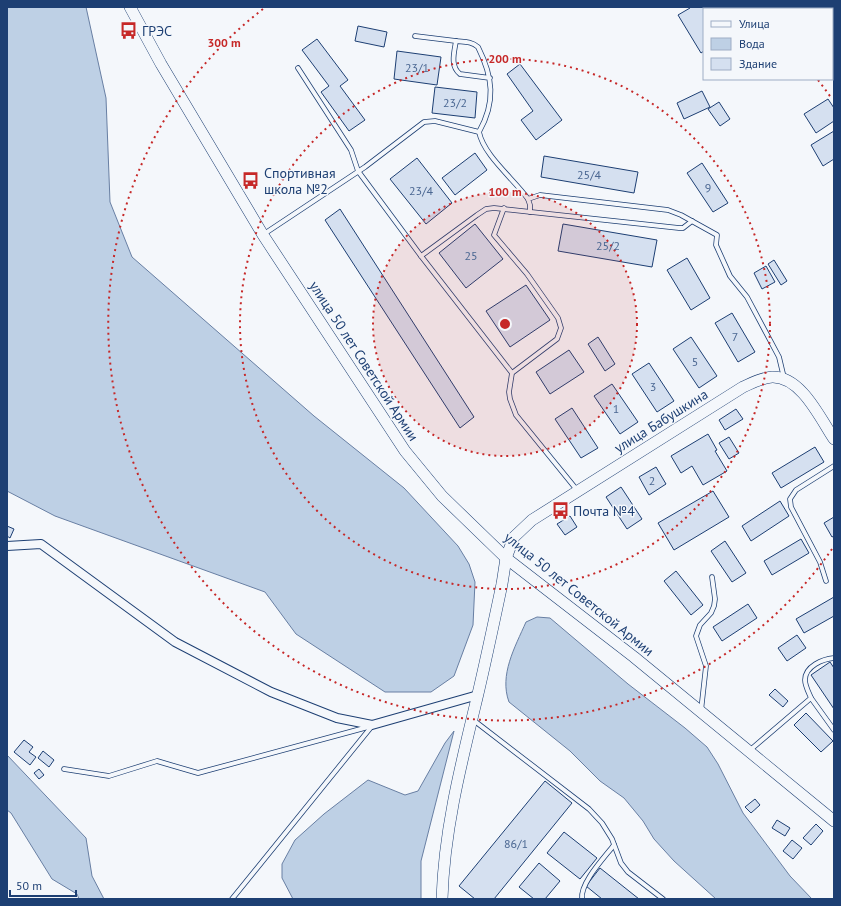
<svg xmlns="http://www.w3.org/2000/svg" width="841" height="906" font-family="'PT Sans',sans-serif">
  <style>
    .water { fill: #bed0e5; stroke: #687fa3 }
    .building { fill: #d5e0f0; stroke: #1d3f73 }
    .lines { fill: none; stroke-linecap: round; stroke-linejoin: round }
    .lane-casing { stroke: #1d3f73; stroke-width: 5.5 }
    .street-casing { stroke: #1d3f73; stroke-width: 10 }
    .secondary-casing { stroke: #1d3f73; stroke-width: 12 }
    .lane { stroke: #f4f7fb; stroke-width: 4 }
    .street { stroke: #f4f7fb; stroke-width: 8 }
    .secondary { stroke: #f4f7fb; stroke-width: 11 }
    .ring { fill: none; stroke: #c62828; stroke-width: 2; stroke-dasharray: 2 4 }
    .labels { text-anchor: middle; stroke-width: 3; stroke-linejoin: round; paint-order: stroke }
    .number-label { font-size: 12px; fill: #4b6792 }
    .poi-label { font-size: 14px; fill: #1d3f73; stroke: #f4f7fb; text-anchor: start }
    .street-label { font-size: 14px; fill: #1d3f73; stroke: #f4f7fb }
    .centre { fill: #c62828; stroke: #f4f7fb; stroke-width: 2 }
    .ring-label { font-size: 12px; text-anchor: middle; font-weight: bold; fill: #c62828; stroke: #f4f7fb; stroke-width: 3; stroke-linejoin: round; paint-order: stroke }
  </style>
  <rect width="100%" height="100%" fill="#f4f7fb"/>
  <g class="water">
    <path d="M7,7H86L106,98L110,202L132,257L314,416L404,488L458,546L469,564L475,582L473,625L454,676L431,692H385L296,634L265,592L55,516L7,491Z"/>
    <path d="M537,617L550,618L628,684L685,728L707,747L718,764L743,813L790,876L812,899H716L674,861L654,839L643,821L624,798L600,781L570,751L509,702C499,675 515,647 526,622Z"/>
    <path d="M454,731L421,861V899H293L282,878V864L295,840L324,814L368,780L405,795L418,791L445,743Z"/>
    <path d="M7,755L86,838L92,876L104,899H79L77,894L52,879L11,813L7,810Z"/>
  </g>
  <g class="building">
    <path d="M689,7H734L735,9H704V51L701,53L678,15L690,8Z"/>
    <path d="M358,26L387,32L384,47L355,41Z"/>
    <path d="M317,39L348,80L340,86L365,120L349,131L321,92L329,86L302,50Z"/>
    <path d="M397,51L441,57L437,85L394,79Z"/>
    <path d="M520,64L562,120L536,140L521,120L533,111L507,74Z"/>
    <path d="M435,87L477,92L475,118L432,113Z"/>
    <path d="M702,91L710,107L684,119L677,103Z"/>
    <path d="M828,99L834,108V121L816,133L804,114Z"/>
    <path d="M719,102L730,119L720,126L708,109Z"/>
    <path d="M834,131V159L823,166L811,145Z"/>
    <path d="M475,153L487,170L455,195L442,178Z"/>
    <path d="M544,156L638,172L634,193L541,177Z"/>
    <path d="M417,158L452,203L426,224L390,179Z"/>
    <path d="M702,163L728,203L713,212L687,173Z"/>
    <path d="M340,209L474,417L460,428L325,220Z"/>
    <path d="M475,224L503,259L466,288L439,253Z"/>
    <path d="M563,224L657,240L652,267L558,251Z"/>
    <path d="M687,258L710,298L691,310L667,270Z"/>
    <path d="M774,260L787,281L781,285L768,264Z"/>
    <path d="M766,266L775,282L762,289L754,273Z"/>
    <path d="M526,285L550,320L510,347L486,311Z"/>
    <path d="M732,313L755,352L738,362L715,323Z"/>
    <path d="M598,337L615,364L605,371L588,344Z"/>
    <path d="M691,337L717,376L699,388L673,349Z"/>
    <path d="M569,350L584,372L550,394L536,372Z"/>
    <path d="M649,363L674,401L657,412L632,374Z"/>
    <path d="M612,384L638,422L620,434L594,396Z"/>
    <path d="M572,408L598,448L581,458L555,419Z"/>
    <path d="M736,409L743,419L725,430L719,420Z"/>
    <path d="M708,434L717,450L715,451L727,471L703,485L692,466L681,473L671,456Z"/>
    <path d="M729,437L739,453L729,459L719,443Z"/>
    <path d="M815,447L824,462L781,488L772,473Z"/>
    <path d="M656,467L666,484L649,495L639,477Z"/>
    <path d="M621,487L642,519L627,529L606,497Z"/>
    <path d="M713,491L729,517L674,550L658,523Z"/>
    <path d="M780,501L789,516L751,541L742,526Z"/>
    <path d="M570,516L577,527L565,535L557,524Z"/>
    <path d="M834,517V536L832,537L824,523Z"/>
    <path d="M7,526L14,529L10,538L7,536Z"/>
    <path d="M801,539L809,553L772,575L764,561Z"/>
    <path d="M725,541L746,573L732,582L711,551Z"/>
    <path d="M676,571L703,605L691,615L664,581Z"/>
    <path d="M834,597V616L804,633L796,619Z"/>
    <path d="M748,604L757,618L722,641L713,627Z"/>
    <path d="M797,635L806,648L787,661L778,648Z"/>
    <path d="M830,662L834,668V709L811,675Z"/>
    <path d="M775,689L788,701L783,707L769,695Z"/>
    <path d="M806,713L833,741L821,752L794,725Z"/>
    <path d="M24,740L33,747L29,752L36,757L30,765L14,752Z"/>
    <path d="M43,751L54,760L49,767L38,758Z"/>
    <path d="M39,769L44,775L39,779L34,773Z"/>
    <path d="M545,781L572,803L494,899H475L459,886Z"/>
    <path d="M755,799L760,805L751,813L745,807Z"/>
    <path d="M777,820L790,828L785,836L772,828Z"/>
    <path d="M816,824L823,831L811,845L803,838Z"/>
    <path d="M564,832L597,858L580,879L547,853Z"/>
    <path d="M792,840L802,848L793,859L783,851Z"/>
    <path d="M539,863L560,881L545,899H534L519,887Z"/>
    <path d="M600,868L639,899H602L586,886Z"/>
  </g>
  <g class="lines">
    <defs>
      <g id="lane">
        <path d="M415,36L456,41"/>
        <path d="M298,68L351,150L358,171L421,256L512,373"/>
        <path d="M479,132C484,156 514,179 528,199"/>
        <path d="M504,208L494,235L527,274L558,318L561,328L557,339L512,373L509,392L510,399L516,415L577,490"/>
        <path d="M530,212V205L528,199L540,195L668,210L681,215L717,235L716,245L730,276L747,297L779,357L784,378"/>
        <path d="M264,234L365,167L424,122L435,121L479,132C496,102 493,77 478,47C471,41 464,42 456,41C454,53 450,66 460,74L490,78"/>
        <path d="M421,256L477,215L486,209L494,208L679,228H683L692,221"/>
        <path d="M826,581L820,562L791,507L790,499L796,490L834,466"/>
        <path d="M811,698L834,730"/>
        <path d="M701,711L706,666L696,636L700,625L711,613L714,606L715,599L712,577"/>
        <path d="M472,719L589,809L602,823L612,839L621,863L628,872L663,899"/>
        <path d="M749,751L811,698C809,693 805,686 805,680C805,666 823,659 834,658"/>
        <path d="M64,769L109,776L157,761L198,773L368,727"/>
        <path d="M232,899L372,726"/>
        <path d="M582,899C580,883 604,858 614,845"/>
      </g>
      <path id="street" d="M7,546L41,544L175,642L271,692L337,718L372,725L478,695"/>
      <g id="secondary">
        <path d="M130,7L161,64L263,235L405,451L442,496L506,558L634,657L834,821"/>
        <path d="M442,899C444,831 461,764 477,698C486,660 494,622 502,584L506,558L514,537L532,520L743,387C752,383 761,378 772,377C801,376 820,418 834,439"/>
      </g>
    </defs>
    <use href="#lane" class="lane-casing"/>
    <use href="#street" class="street-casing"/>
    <use href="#secondary" class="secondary-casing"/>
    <use href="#lane" class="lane"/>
    <use href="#street" class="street"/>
    <use href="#secondary" class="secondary"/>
  </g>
  <circle cx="505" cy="324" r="132" fill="#c62828" fill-opacity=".12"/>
  <g class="ring">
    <circle cx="505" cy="324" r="132"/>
    <circle cx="505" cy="324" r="265"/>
    <path d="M832 549A397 397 0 1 1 263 9M818 80A397 397 0 0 1 832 99"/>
  </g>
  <defs>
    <symbol id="bus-bare" viewBox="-9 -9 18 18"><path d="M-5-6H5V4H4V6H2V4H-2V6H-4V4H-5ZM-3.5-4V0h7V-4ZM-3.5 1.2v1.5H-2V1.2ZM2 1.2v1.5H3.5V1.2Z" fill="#c62828" stroke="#f4f7fb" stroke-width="2.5" paint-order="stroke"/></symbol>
  </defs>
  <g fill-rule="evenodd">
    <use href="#bus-bare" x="116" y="18" width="25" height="25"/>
    <use href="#bus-bare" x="238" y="168" width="25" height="25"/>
    <use href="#bus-bare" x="548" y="498" width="25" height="25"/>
  </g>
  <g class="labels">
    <g class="number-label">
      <text x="417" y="72">23/1</text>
      <text x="455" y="107">23/2</text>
      <text x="589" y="179">25/4</text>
      <text x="708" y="192">9</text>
      <text x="421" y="195">23/4</text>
      <text x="608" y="250">25/2</text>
      <text x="471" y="260">25</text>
      <text x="735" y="341">7</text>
      <text x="695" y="366">5</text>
      <text x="653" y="391">3</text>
      <text x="616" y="413">1</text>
      <text x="652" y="485">2</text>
      <text x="516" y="848">86/1</text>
    </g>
    <g class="poi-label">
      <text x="142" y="36">ГРЭС</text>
      <text x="264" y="178">Спортивная<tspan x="264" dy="16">школа №2</tspan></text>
      <text x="573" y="516">Почта №4</text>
    </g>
    <g class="street-label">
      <text transform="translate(364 361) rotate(57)" y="5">улица 50 лет Советской Армии</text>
      <text transform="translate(661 421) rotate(-32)" y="5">улица Бабушкина</text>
      <text transform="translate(579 594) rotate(39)" y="5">улица 50 лет Советской Армии</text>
    </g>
  </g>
  <circle cx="505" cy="324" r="6" class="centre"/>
  <g class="ring-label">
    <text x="224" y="47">300 m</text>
    <text x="505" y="63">200 m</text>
    <text x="505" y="196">100 m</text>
  </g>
  <rect width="841" height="906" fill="none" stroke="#1d3f73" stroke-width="16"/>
  <rect x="703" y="8" width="130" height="72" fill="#f4f7fb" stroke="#9eadc5"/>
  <rect x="711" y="21" width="20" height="6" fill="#f4f7fb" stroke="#9eadc5"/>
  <text x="739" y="28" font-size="12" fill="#1d3f73">Улица</text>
  <rect x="711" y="38" width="20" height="12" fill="#bed0e5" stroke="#9eadc5"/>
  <text x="739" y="48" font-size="12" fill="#1d3f73">Вода</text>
  <rect x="711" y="58" width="20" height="12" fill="#d5e0f0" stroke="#9eadc5"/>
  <text x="739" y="68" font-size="12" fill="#1d3f73">Здание</text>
  <path d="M10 890v6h66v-6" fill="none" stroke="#1d3f73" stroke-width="2"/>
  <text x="16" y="890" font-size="12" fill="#1d3f73" stroke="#f4f7fb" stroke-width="3" paint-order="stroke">50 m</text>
</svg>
